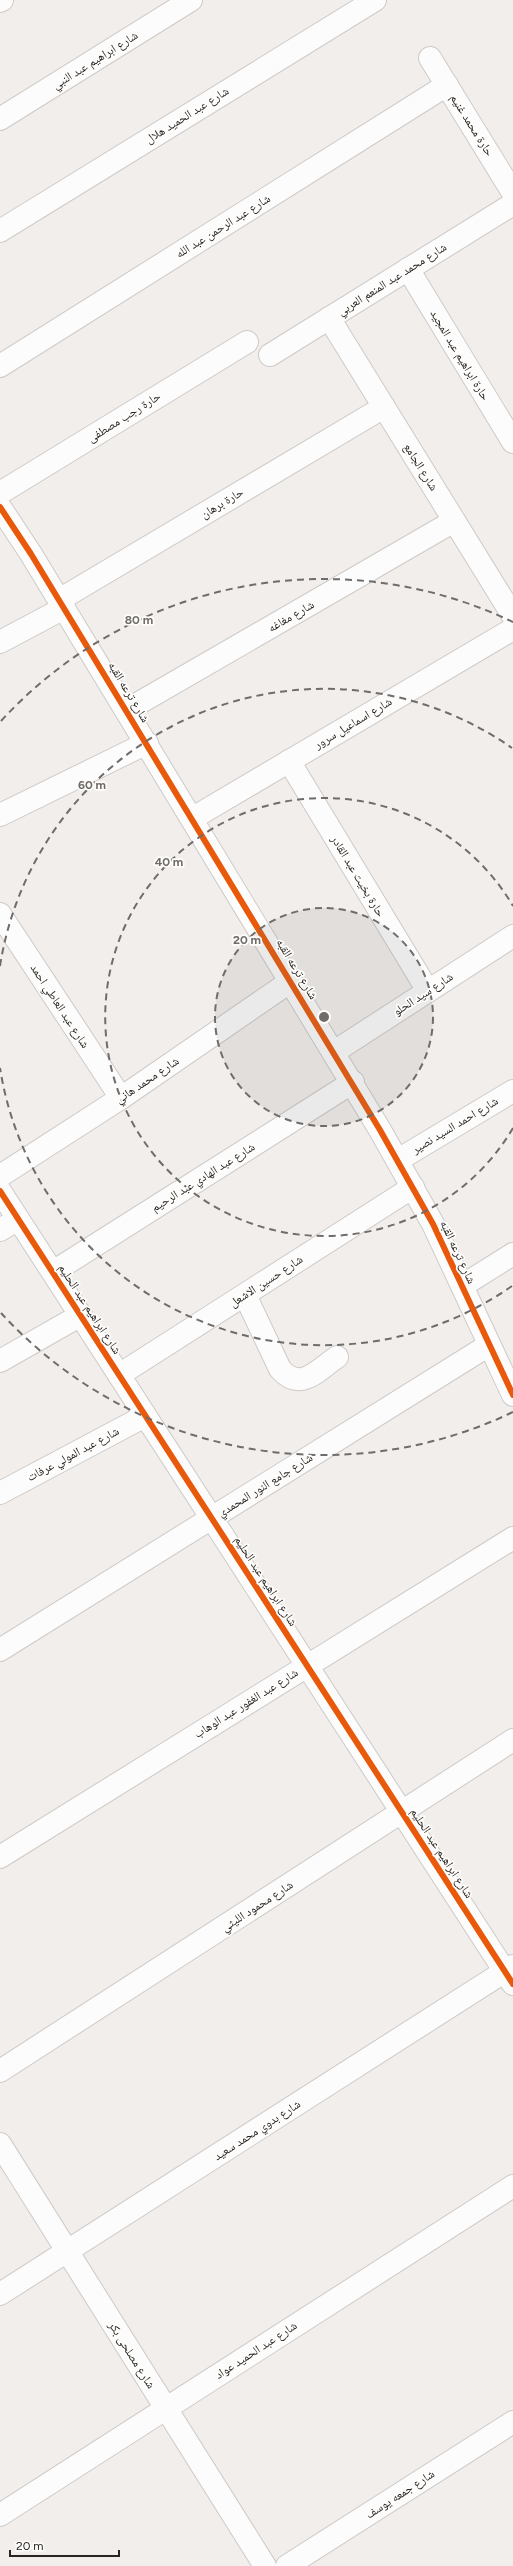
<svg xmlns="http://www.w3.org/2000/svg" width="513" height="2566" font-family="Figtree,'Noto Naskh Arabic',sans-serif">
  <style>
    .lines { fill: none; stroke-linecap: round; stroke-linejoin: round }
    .minor-casing { stroke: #cdcac7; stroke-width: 24 }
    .minor { stroke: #fdfcfc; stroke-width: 22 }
    .cycleway-casing { stroke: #fefdfb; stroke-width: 8 }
    .cycleway { stroke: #e8590c; stroke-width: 6 }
    .ring { fill: none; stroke: #6f6c69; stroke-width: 2; stroke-dasharray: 7 5 }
    .labels { text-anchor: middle; stroke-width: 3.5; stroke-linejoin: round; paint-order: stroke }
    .street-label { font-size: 12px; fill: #282623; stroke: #fefdfb }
    .centre { fill: #6f6c69; stroke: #fefdfb; stroke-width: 2 }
    .ring-label { font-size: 12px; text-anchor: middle; font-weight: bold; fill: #6f6c69; stroke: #fefdfb; stroke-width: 3.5; stroke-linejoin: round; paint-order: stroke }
  </style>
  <rect width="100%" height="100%" fill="#f2eeeb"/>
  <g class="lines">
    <defs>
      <g id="minor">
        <path d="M0,1L2,0"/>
        <path d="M430,58L513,193"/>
        <path d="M0,119L191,0"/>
        <path d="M0,231L375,0"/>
        <path d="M408,269L513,442"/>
        <path d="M329,318L513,616"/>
        <path d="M270,355L513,204"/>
        <path d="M0,366L447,85"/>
        <path d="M0,493L247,342"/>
        <path d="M0,507L31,554L380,1130L433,1224L513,1395"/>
        <path d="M59,600L384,407"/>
        <path d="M0,642L64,608"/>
        <path d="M127,710L454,521"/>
        <path d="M289,761L428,991"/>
        <path d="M0,815L147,743"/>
        <path d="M193,818L513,629"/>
        <path d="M0,914L121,1098"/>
        <path d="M334,1052L513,936"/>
        <path d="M398,1160L513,1091"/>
        <path d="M0,1176L121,1098L291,981"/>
        <path d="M0,1191L513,1984"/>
        <path d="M0,1230L18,1219"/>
        <path d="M53,1272L353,1082"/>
        <path d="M462,1286L513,1254"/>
        <path d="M245,1295L280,1369C300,1392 317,1371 337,1357"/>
        <path d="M0,1361L81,1315"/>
        <path d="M119,1375L413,1187"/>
        <path d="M0,1493L145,1416"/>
        <path d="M0,1650L489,1345"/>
        <path d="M0,1857L513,1538"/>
        <path d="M0,2071L513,1740"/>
        <path d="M0,2144L265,2566"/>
        <path d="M0,2294L513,1966"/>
        <path d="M0,2515L513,2186"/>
        <path d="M287,2566L513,2422"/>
      </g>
    </defs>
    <use href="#minor" class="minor-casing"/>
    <use href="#minor" class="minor"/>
    <defs>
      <g id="cycleway">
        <path d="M0,507L31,554L380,1130L433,1224L513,1395"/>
        <path d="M0,1191L513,1984"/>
      </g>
    </defs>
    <use href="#cycleway" class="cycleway-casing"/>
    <use href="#cycleway" class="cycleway"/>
  </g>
  <circle cx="324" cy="1017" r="109" fill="#6f6c69" fill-opacity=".12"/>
  <g class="ring">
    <circle cx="324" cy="1017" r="109"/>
    <path d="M513 1128A219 219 0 1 1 513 906"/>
    <path d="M512 1286A328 328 0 0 1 0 1068M0 966A328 328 0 0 1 512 748"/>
    <path d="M513 1412A438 438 0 0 1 1 1313M1 721A438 438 0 0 1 513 622"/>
  </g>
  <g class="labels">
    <g class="street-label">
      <text transform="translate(95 60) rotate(-32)" y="4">شارع ابراهيم عبد النبي</text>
      <text transform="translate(187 115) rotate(-32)" y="4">شارع عبد الحميد هلال</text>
      <text transform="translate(472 125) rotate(58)" y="4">حارة محمد غنيم</text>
      <text transform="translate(223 226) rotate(-32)" y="4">شارع عبد الرحمن عبد الله</text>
      <text transform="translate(392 279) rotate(-32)" y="4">شارع محمد عبد المنعم العربي</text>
      <text transform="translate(460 355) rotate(59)" y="4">حارة ابراهيم عبد المجيد</text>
      <text transform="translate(124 417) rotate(-32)" y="4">حارة رجب مصطفى</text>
      <text transform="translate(421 467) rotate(58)" y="4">شارع الجامع</text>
      <text transform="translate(222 503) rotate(-31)" y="4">حارة برهان</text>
      <text transform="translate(291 616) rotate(-30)" y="4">شارع مغاغه</text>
      <text transform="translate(129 692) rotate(59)" y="4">شارع ترعه القبه</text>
      <text transform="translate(353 723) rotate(-31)" y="4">شارع اسماعيل سرور</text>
      <text transform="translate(358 876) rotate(59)" y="4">حارة بخيت عبد القادر</text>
      <text transform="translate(297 969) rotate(59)" y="4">شارع ترعه القبه</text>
      <text transform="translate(423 994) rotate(-33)" y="4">شارع سيد الحلو</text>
      <text transform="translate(60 1006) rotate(57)" y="4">شارع عبد العاطي احمد</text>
      <text transform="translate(147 1080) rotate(-34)" y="4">شارع محمد هاني</text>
      <text transform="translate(455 1125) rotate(-31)" y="4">شارع احمد السيد نصير</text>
      <text transform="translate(203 1177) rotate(-32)" y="4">شارع عبد الهادي عبد الرحيم</text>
      <text transform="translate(458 1252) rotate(65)" y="4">شارع ترعه القبه</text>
      <text transform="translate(266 1281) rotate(-33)" y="4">شارع حسين الاشعل</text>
      <text transform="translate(90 1309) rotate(57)" y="4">شارع ابراهيم عبد الحليم</text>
      <text transform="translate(73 1454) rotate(-28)" y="4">شارع عبد المولي عرفات</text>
      <text transform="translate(265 1485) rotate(-32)" y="4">شارع جامع النور المحمدي</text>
      <text transform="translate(266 1581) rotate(57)" y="4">شارع ابراهيم عبد الحليم</text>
      <text transform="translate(246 1703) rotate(-32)" y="4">شارع عبد الغفور عبد الوهاب</text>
      <text transform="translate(442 1853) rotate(57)" y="4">شارع ابراهيم عبد الحليم</text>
      <text transform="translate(257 1906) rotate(-33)" y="4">شارع محمود الليثي</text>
      <text transform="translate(257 2130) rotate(-33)" y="4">شارع بدوي محمد سعيد</text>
      <text transform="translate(256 2350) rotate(-33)" y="4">شارع عبد الحميد عواد</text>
      <text transform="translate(132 2355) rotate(58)" y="4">شارع مصلحى بكر</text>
      <text transform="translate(400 2494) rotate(-33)" y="4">شارع جمعه يوسف</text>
    </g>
  </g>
  <circle cx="324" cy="1017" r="6" class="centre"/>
  <g class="ring-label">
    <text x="139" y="624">80 m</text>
    <text x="92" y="789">60 m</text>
    <text x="169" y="866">40 m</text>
    <text x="247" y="944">20 m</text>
  </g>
  <path d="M10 2550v6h109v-6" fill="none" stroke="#282623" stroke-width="2"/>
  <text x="16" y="2550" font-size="12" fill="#282623" stroke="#fefdfb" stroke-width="3" paint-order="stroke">20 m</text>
</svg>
